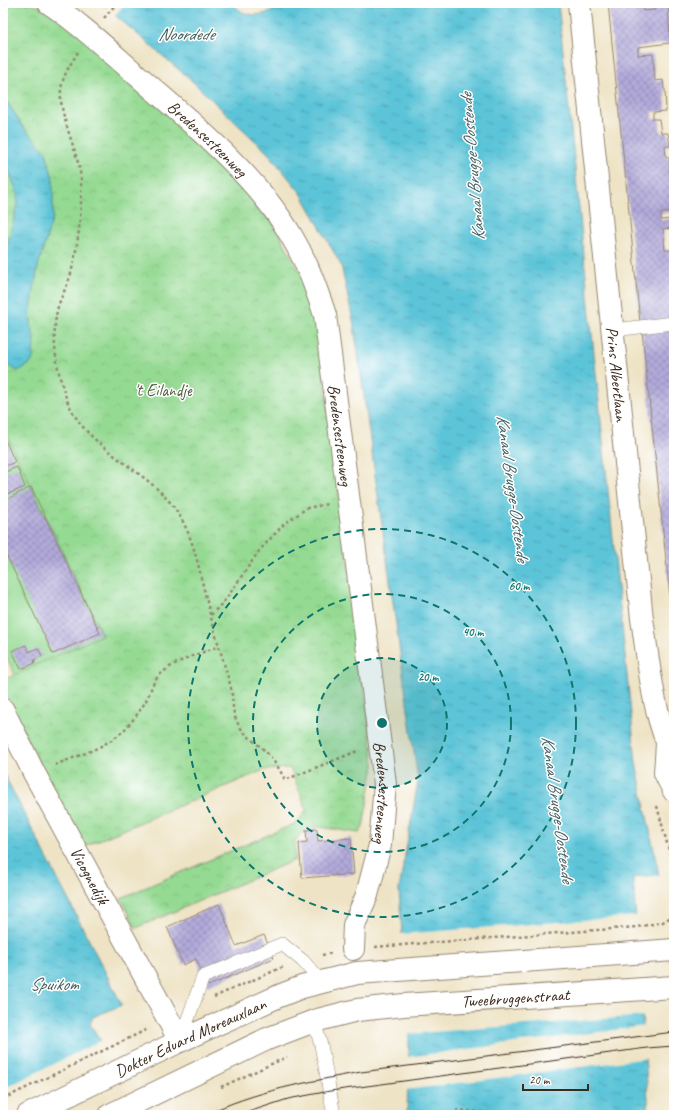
<svg xmlns="http://www.w3.org/2000/svg" width="677" height="1118" font-family="Caveat,sans-serif">
  <style>
    .grass { fill: #95da93; stroke: #688258 }
    .park { fill: url(#park-crowns); stroke: #688258 }
    .water { fill: url(#water-ripples); stroke: #4c777b }
    .pier { fill: #eee3c5 }
    .building { fill: url(#building-cross-hatch); fill-rule: evenodd }
    .lines { fill: none; stroke-linecap: round; stroke-linejoin: round }
    .lane-casing { stroke: #948672; stroke-width: 14 }
    .street-casing { stroke: #948672; stroke-width: 24 }
    .primary-casing { stroke: #948672; stroke-width: 24 }
    .path { stroke: #948672; stroke-width: 2.5; stroke-dasharray: 3 3; stroke-linecap: butt }
    .lane { stroke: #fff; stroke-width: 13 }
    .street { stroke: #fff; stroke-width: 22 }
    .primary { stroke: #fff; stroke-width: 22 }
    .tram { stroke: #3b2a1e; stroke-width: 1 }
    .ring { fill: none; stroke: #0f766e; stroke-width: 2; stroke-dasharray: 7 5 }
    .labels { text-anchor: middle; stroke-width: 3; stroke-linejoin: round; paint-order: stroke }
    .street-label { font-size: 17px; fill: #3b2a1e; stroke: #fff }
    .park-label { font-size: 17px; fill: #565f41; stroke: #fff }
    .water-label { font-size: 18px; font-style: italic; fill: #47605f; stroke: #fff }
    .centre { fill: #0f766e; stroke: #fff; stroke-width: 2 }
    .ring-label { font-size: 12px; text-anchor: middle; font-weight: bold; fill: #0f766e; stroke: #fff; stroke-width: 3; stroke-linejoin: round; paint-order: stroke }
  </style>
  <defs>
    <pattern id="park-crowns" width="20" height="18" patternUnits="userSpaceOnUse"><rect width="20" height="18" fill="#95da93"/><path d="M2 6a3 3 0 1 1 6 0M12 15a3 3 0 1 1 6 0" fill="none" stroke="#81bb7e"/></pattern>
    <pattern id="water-ripples" width="26" height="14" patternUnits="userSpaceOnUse"><rect width="26" height="14" fill="#5cc4d8"/><path d="M2 4q2-2 4 0t4 0M15 11q2-2 4 0t4 0" fill="none" stroke="#4d9faf"/></pattern>
    <pattern id="building-cross-hatch" width="8" height="8" patternUnits="userSpaceOnUse"><rect width="8" height="8" fill="#b2aadb"/><path d="M0 0l8 8M0 8l8-8" fill="none" stroke="#928bb1"/></pattern>
  </defs>
  <rect width="100%" height="100%" fill="#fff"/>
  <filter id="ink" filterUnits="userSpaceOnUse"><feTurbulence type="fractalNoise" baseFrequency=".025" numOctaves="2"/><feDisplacementMap in="SourceGraphic" scale="8" xChannelSelector="R" yChannelSelector="G"/><feConvolveMatrix kernelMatrix="1 2 1 2 8 2 1 2 1" color-interpolation-filters="sRGB"/></filter>
  <filter id="wash" filterUnits="userSpaceOnUse"><feTurbulence type="fractalNoise" baseFrequency=".012" numOctaves="4" result="noise"/><feDisplacementMap in="SourceGraphic" scale="16" xChannelSelector="R" yChannelSelector="G"/><feGaussianBlur stdDeviation="0.9" result="paint"/><feColorMatrix in="noise" values="0 0 0 0 0 0 0 0 0 0 0 0 0 0 0 0 0 1.4 0 .05"/><feComposite in="paint" operator="in"/></filter>
  <g filter="url(#wash)">
    <rect width="100%" height="100%" fill="#eee3c5"/>
    <path class="grass" d="M3,427L102,635L15,675L3,650Z"/>
    <path class="park" d="M3,3H30L61,17L226,168L274,224L310,291L318,331L374,765L363,827L359,833L319,827L305,828L295,841V860L136,928L121,898L296,823L307,810L290,768L264,770L85,846L57,799L3,689V680L102,635L3,427Z"/>
    <g class="water">
      <path d="M101,3H232C235,6 239,10 242,12C256,18 274,13 284,3H558L636,763L659,875L633,877L649,1115H407L409,1036L399,890L418,781L354,325L341,265L301,193L269,154L192,81Z"/>
      <path d="M3,95L23,127L46,152L53,179V217L38,266L30,315L34,340L33,359L30,364L18,371L9,366L3,359V283L9,238L18,203L16,189L3,156Z"/>
      <path d="M3,772L122,1005L93,1017L90,1024L108,1052L3,1115Z"/>
    </g>
    <g class="pier">
      <path d="M109,3H125L114,17L104,9Z"/>
      <path d="M637,916L644,1016L407,1034L401,934Z"/>
      <path d="M645,1026L648,1058L406,1090L407,1057Z"/>
      <path d="M104,1039L142,1115H3V1089Z"/>
      <path d="M185,1108L190,1115H168L170,1113Z"/>
    </g>
    <g id="blocks">
      <g class="building">
        <path d="M608,3H668L670,43L638,47V55L653,54L655,81L663,80L664,89H665L666,111L653,112V119H659L661,133H668L670,146H665L666,157H669L670,177H673L674,212L661,213V220L674,219V228L663,229L665,250H672L674,271V318L640,322ZM654,4L655,10L643,11L642,5Z"/>
        <path d="M674,328V626H673L642,331Z"/>
        <path d="M6,442L15,462L3,467V443Z"/>
        <path d="M17,467L25,487L8,494L3,484V473Z"/>
        <path d="M31,487L100,633L53,654L3,548V501Z"/>
        <path d="M26,645L29,652L38,648L42,656L34,660L35,663L21,669L12,651Z"/>
        <path d="M317,829L318,841L351,838L354,874L302,878L299,843L307,842L306,830Z"/>
        <path d="M219,904L236,946L264,935L274,958L208,986L196,959L183,965L167,927Z"/>
      </g>
    </g>
  </g>
  <g filter="url(#ink)">
    <use href="#blocks" fill-opacity="0" stroke="#948672" stroke-width="1"/>
    <g class="lines">
      <defs>
        <g id="lane">
          <path d="M613,330L674,323"/>
          <path d="M314,1021L321,1045L334,1115"/>
          <path d="M180,1041L203,977L282,944L303,961L322,983"/>
        </g>
        <g id="street">
          <path id="s1" d="M49,3C81,24 109,51 138,76C190,121 258,177 292,237C307,262 316,288 325,315L385,784L380,845L367,895L354,925L353,949"/>
          <path id="s2" d="M3,710L34,773L180,1041"/>
        </g>
        <g id="primary">
          <path id="s3" d="M579,3L642,619C649,663 653,718 674,757"/>
          <path d="M667,744L665,773L674,791"/>
          <path id="s4" d="M28,1115L180,1041L279,996L302,987L357,973L674,950"/>
          <path id="s5" d="M110,1115L267,1039L314,1021L357,1010L404,1005L674,987"/>
        </g>
      </defs>
      <use href="#lane" class="lane-casing"/>
      <use href="#street" class="street-casing"/>
      <use href="#primary" class="primary-casing"/>
      <g class="path">
        <path d="M104,18L117,3"/>
        <path d="M78,52C72,62 65,72 62,84C55,110 79,150 81,180C82,209 79,241 72,269C69,284 60,297 57,311C51,340 57,373 67,400C87,452 149,468 178,513C195,540 199,571 207,602C214,631 223,659 231,688C233,698 232,707 235,717C240,732 252,739 264,750C273,759 279,768 285,780L360,750"/>
        <path d="M211,615L226,599L259,551L284,524L307,508L328,504"/>
        <path d="M55,765C79,755 106,748 125,729C132,721 140,712 145,702C150,695 151,685 157,678C171,661 200,654 219,646"/>
        <path d="M657,806L674,869"/>
        <path d="M375,947L637,927L663,922L674,915"/>
        <path d="M322,955L333,953"/>
        <path d="M214,997L283,967"/>
        <path d="M221,1087L287,1057"/>
        <path d="M3,1099L148,1029"/>
        <path d="M455,1115V1110L530,1115"/>
      </g>
      <use href="#lane" class="lane"/>
      <use href="#street" class="street"/>
      <use href="#primary" class="primary"/>
      <g class="tram">
        <path d="M205,1115C254,1091 308,1082 361,1072L674,1032"/>
        <path d="M239,1115L288,1099L330,1091L647,1048L674,1046"/>
      </g>
    </g>
  </g>
  <circle cx="382" cy="723" r="65" fill="#0f766e" fill-opacity=".12"/>
  <g class="ring">
    <circle cx="382" cy="723" r="65"/>
    <circle cx="382" cy="723" r="129"/>
    <circle cx="382" cy="723" r="194"/>
  </g>
  <g class="labels">
    <g class="street-label">
      <text dy="6" stroke="none"><textPath href="#s1" startOffset="209">Bredensesteenweg</textPath></text>
      <text dy="6" stroke="none"><textPath href="#s3" startOffset="373">Prins Albertlaan</textPath></text>
      <text dy="6" stroke="none"><textPath href="#s1" startOffset="545">Bredensesteenweg</textPath></text>
      <text dy="6" stroke="none"><textPath href="#s1" startOffset="905">Bredensesteenweg</textPath></text>
      <text dy="6" stroke="none"><textPath href="#s2" startOffset="187">Vicognedijk</textPath></text>
      <text dy="6" stroke="none"><textPath href="#s5" startOffset="428">Tweebruggenstraat</textPath></text>
      <text dy="6" stroke="none"><textPath href="#s4" startOffset="180">Dokter Eduard Moreauxlaan</textPath></text>
    </g>
    <g class="park-label">
      <text x="163" y="396">'t Eilandje</text>
    </g>
    <g class="water-label">
      <text x="186" y="40">Noordede</text>
      <text transform="translate(472 167) rotate(-95)" y="6">Kanaal Brugge-Oostende</text>
      <text transform="translate(513 488) rotate(82)" y="6">Kanaal Brugge-Oostende</text>
      <text transform="translate(558 809) rotate(82)" y="6">Kanaal Brugge-Oostende</text>
      <text x="54" y="990">Spuikom</text>
    </g>
  </g>
  <circle cx="382" cy="723" r="6" class="centre"/>
  <g class="ring-label">
    <text x="519" y="590">60 m</text>
    <text x="473" y="636">40 m</text>
    <text x="428" y="681">20 m</text>
  </g>
  <rect width="677" height="1118" fill="none" stroke="#fff" stroke-width="16"/>
  <path d="M523 1084v6h65v-6" fill="none" stroke="#3b2a1e" stroke-width="2"/>
  <text x="529" y="1084" font-size="12" fill="#3b2a1e" stroke="#ffffff" stroke-width="3" paint-order="stroke">20 m</text>
</svg>
